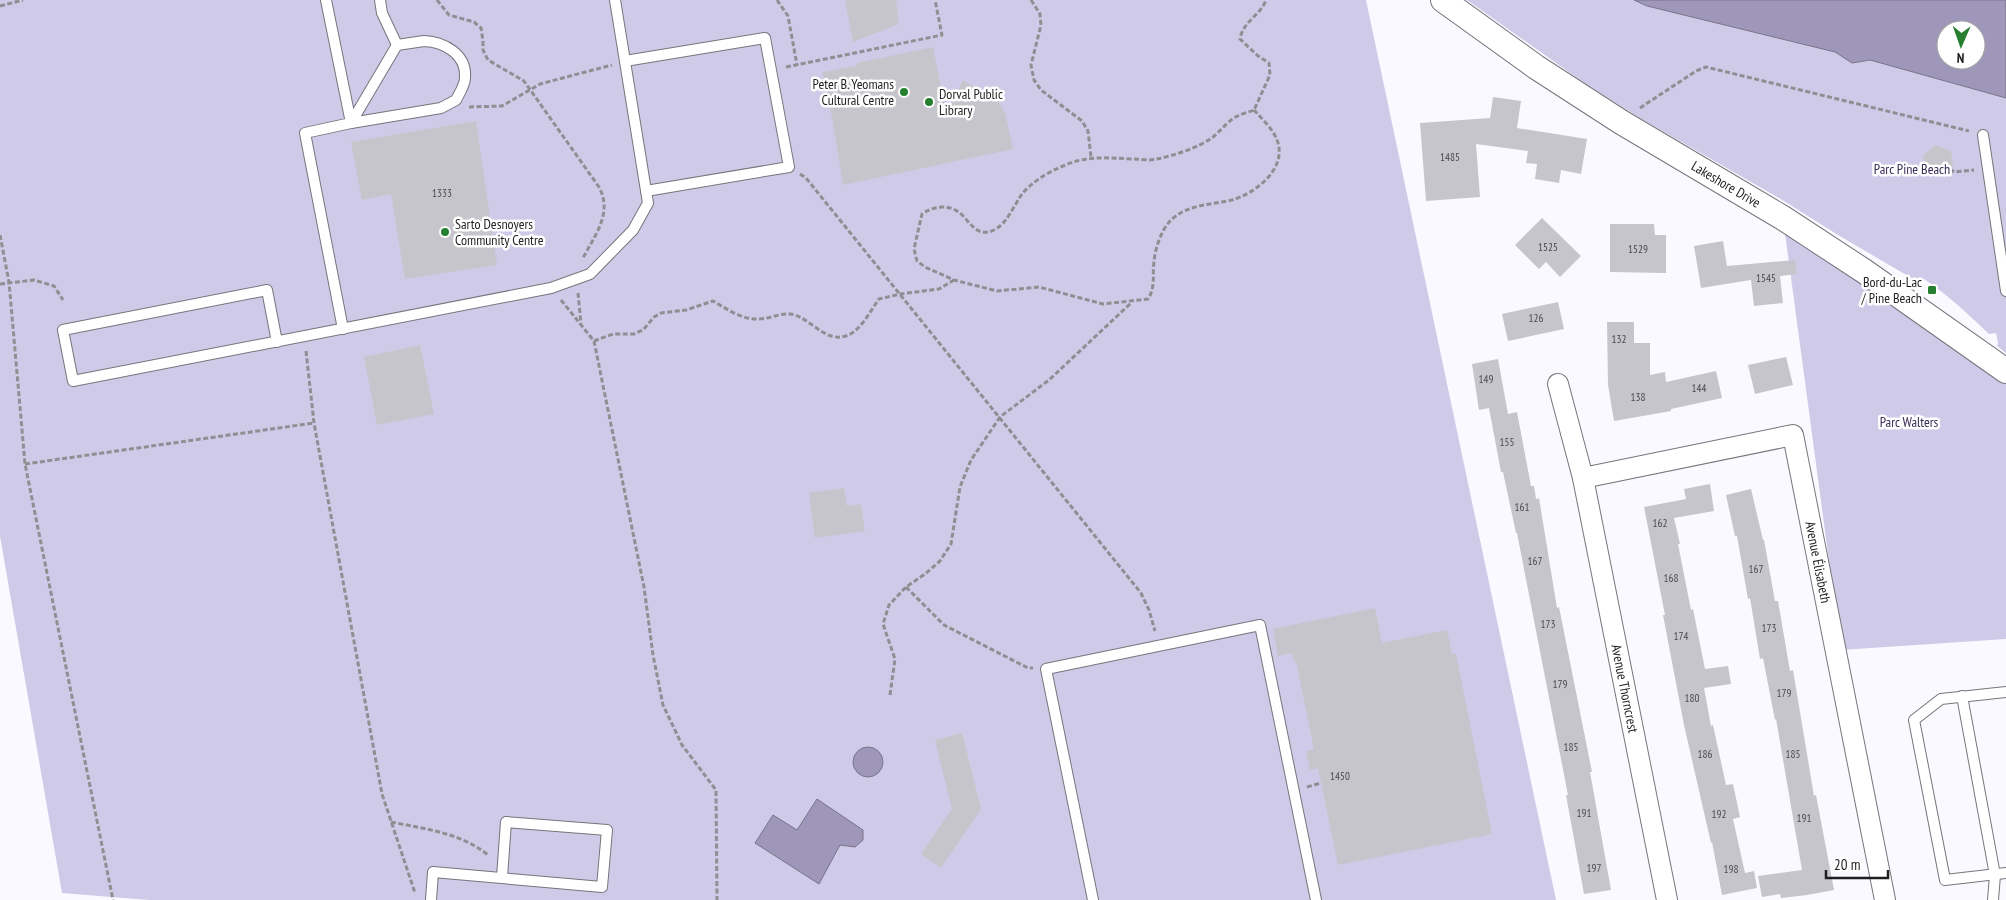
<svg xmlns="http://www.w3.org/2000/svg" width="2006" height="900" font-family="'PT Sans Narrow',sans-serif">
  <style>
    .green { fill: #d0cae9 }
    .water { fill: #9e97b9; stroke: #78738b; fill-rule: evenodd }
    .building { fill: #c6c5cc }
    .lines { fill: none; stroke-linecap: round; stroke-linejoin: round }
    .service-casing { stroke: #76757b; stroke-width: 12 }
    .minor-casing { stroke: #76757b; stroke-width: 22 }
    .tertiary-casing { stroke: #76757b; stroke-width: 26 }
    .path { stroke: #8f8e92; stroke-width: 3; stroke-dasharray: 5 2.5; stroke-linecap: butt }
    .service { stroke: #fff; stroke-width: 10 }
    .minor { stroke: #fff; stroke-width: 20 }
    .tertiary { stroke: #fff; stroke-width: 24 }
    .poi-dot { fill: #257f2e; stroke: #fff; stroke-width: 2 }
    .labels { text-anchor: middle; stroke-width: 5; stroke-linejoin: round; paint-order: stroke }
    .number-label { font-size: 11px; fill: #49484c }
    .poi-label { font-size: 14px; fill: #1f1f21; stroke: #fff; text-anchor: end }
    .park-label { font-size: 14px; fill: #382b58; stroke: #fff }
    .street-label { font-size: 14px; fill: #1f1f21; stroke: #fff }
  </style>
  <rect width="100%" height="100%" fill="#faf9ff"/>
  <g class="green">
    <path d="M0,0H1366L1556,900H149L62,893L0,536Z"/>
    <path d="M1467,0H1634L1647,6L1835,52L1852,63L1870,60L2006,98V353L1997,346L1998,343L1996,333L1989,334C1968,314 1948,295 1924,279L1920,283L1838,235L1784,201L1638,117L1583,82Z"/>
    <path d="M1783,218L2006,371V639L1841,650Z"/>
  </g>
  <g class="water">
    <path d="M1634,0H2006V98L1870,60L1852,63L1835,52L1647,6ZM1946,30H1976V60H1946Z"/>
    <circle cx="868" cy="762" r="15"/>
    <path d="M817,799L863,830V840L855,847L840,845L819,884L755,843L773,815L797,830Z"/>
  </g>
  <g class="building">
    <path d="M845,0H896L899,24L853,42Z"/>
    <path d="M933,47L946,114L963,80L983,93L991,89L1005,113L1013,149L843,185L832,117L822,72L857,66V63Z"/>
    <path d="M1493,97L1521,101L1517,128L1587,139L1581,174L1561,170L1559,183L1535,179L1537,164L1526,163L1528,151L1476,144L1480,197L1426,201L1420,123L1490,118Z"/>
    <path d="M476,121L497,265L405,279L391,194L362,200L351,142Z"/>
    <path d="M1935,145L1951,151L1953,166L1941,177L1926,172L1923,156Z"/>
    <path d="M1542,218L1581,256L1560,277L1546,262L1539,269L1515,245Z"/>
    <path d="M1610,224H1654L1655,235H1666V273L1610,272Z"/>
    <path d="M1723,241L1727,266L1795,260L1797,274L1780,276L1783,303L1754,306L1751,280L1701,288L1694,246Z"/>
    <path d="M1558,302L1564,329L1508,341L1502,314Z"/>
    <path d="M1607,322H1634V343H1650V375L1665,372L1666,382L1716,371L1722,398L1671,409V411L1614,421L1608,385Z"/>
    <path d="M420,345L434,414L377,425L364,357Z"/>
    <path d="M1786,357L1793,385L1755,394L1748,365Z"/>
    <path d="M1498,359L1508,414L1517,412L1531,486H1534L1536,499L1539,498L1557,608L1559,607L1592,772H1590L1611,890L1584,894L1566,795H1568L1517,533H1516L1503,472H1501L1489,408L1479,410L1472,364Z"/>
    <path d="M1710,484L1714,511L1674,518L1680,544H1678L1691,610L1693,609L1705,669L1728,666L1731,684L1704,688L1711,726L1713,725L1726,785L1733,784L1740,817L1733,819L1745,873L1754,871L1757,888L1722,895L1712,842L1711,843L1684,725L1663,615H1665L1644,507L1686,499L1684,489Z"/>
    <path d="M844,488L847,506L861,504L865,531L815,538L809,493Z"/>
    <path d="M1751,489L1763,540H1764L1775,601H1778L1790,671L1793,670L1814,796L1816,795L1834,890L1807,895L1781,898L1780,894L1762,897L1758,876L1802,870L1776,719L1775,720L1763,658L1760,659L1750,598L1748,599L1737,536H1735L1726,495Z"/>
    <path d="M1375,608L1382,643L1447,630L1452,654H1456L1492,834L1338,865L1318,768L1310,770L1306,751L1314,749L1296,661L1294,662L1292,653L1278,656L1273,629Z"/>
    <path d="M962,733L981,809L941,868L921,854L952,809L935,740Z"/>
  </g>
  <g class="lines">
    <defs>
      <g id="service">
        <path d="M326,0L351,123L305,133L343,329"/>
        <path d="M380,0L382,13L397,45"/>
        <path d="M424,41C444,42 467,54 465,78C465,85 459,94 456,100L441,108L351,123L397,45Z"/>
        <path d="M625,61L765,38L789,167L646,191"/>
        <path d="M1983,135L2006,291"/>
        <path d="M277,342L267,290L63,330L73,381L551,288L590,274L633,230L648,203L615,0"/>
        <path d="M2006,692L1941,699L1914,720L1945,880L2006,873"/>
        <path d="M1962,696L1995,875L1993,900"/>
        <path d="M431,900L433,872L602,887L607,830L506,822L502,877"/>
        <path d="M1093,900L1046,669L1260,625L1316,900"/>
      </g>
      <g id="minor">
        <path id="s1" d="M1558,384L1583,478L1667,900"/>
        <path id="s2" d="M1583,478L1793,435L1885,900"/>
      </g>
      <g id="tertiary">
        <path id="s3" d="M1443,0L1536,67L1621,122L1783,218L1864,271L2006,371"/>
      </g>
    </defs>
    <use href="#service" class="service-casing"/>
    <use href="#minor" class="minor-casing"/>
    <use href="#tertiary" class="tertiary-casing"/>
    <g class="path">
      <path d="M437,0L449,15L474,22L481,28L483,41V50L488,60L524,81L599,187C613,213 595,235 583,258"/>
      <path d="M777,0L788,16L797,65"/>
      <path d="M1031,0L1040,14L1041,25L1031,65L1034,80L1041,90L1082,121L1088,131L1091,157"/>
      <path d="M0,6L23,0"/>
      <path d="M786,67L942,35L935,0"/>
      <path d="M469,107L502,106L540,84L612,65"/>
      <path d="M1640,108L1696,71L1706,67L1969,131"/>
      <path d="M1254,110C1262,119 1273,129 1277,140C1288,168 1256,193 1232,200C1210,205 1188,204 1171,220C1161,230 1155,249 1154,262C1152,276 1156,286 1148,299L1103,304L1039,287L997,291L954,280L925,267L917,261L914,249L922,214C933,206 949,204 960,213C971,223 977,238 994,230C1007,224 1014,205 1022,194C1032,182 1048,172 1063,166C1087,155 1108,158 1134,159C1141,159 1150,161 1157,159C1175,155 1198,148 1213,137C1219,132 1224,126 1230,121C1236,115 1246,113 1254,110L1270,75L1269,63L1258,56L1240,39C1243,21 1261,15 1266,0"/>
      <path d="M1950,169L1954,172L1974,170"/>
      <path d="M800,174L806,178L1141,593L1149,610L1155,631"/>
      <path d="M0,235L9,282L25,464L113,900"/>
      <path d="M0,284L34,280L54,286L63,300"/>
      <path d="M578,293L581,324"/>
      <path d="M561,300L594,341L644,587L653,655L663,705L682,745L716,790L717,900"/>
      <path d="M594,341L613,334H634L643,330L654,317L661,313L686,310L713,301C727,309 742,320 759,319C769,319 780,313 790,314C809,316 824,343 846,336C861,331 870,311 879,299L900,294L939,289L954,280"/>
      <path d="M306,351L314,423L382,794L415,893"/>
      <path d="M25,464L314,423"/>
      <path d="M906,587L944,625L1028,668H1033"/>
      <path d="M890,695L895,659L883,624L889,605L906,587L925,574L940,561L951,544L960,487L971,460L1000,417L1049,380L1131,303"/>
      <path d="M1307,787L1321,783"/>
      <path d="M391,822C426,829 461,833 488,855"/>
    </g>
    <use href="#service" class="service"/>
    <use href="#minor" class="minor"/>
    <use href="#tertiary" class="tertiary"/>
  </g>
  <g class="poi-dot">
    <circle cx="904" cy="92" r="5"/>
    <circle cx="929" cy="102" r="5"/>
    <circle cx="445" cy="232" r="5"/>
    <rect x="1927" y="285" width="10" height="10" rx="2.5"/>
  </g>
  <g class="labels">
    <g class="number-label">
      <text x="1450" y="161">1485</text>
      <text x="442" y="197">1333</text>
      <text x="1548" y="251">1525</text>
      <text x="1638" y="253">1529</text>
      <text x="1766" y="282">1545</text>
      <text x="1536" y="322">126</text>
      <text x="1619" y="343">132</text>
      <text x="1486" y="383">149</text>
      <text x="1699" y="392">144</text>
      <text x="1638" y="401">138</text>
      <text x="1507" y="446">155</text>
      <text x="1522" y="511">161</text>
      <text x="1660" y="527">162</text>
      <text x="1535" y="565">167</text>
      <text x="1756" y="573">167</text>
      <text x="1671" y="582">168</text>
      <text x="1548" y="628">173</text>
      <text x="1769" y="632">173</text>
      <text x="1681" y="640">174</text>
      <text x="1560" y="688">179</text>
      <text x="1784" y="697">179</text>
      <text x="1692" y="702">180</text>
      <text x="1571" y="751">185</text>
      <text x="1705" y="758">186</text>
      <text x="1793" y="758">185</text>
      <text x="1340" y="780">1450</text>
      <text x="1584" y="817">191</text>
      <text x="1719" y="818">192</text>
      <text x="1804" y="822">191</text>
      <text x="1594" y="872">197</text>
      <text x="1731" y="873">198</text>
    </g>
    <g class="poi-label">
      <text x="894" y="89">Peter B. Yeomans<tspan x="894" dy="16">Cultural Centre</tspan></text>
      <text x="939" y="99" text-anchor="start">Dorval Public<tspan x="939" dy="16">Library</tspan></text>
      <text x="455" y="229" text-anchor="start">Sarto Desnoyers<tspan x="455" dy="16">Community Centre</tspan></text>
      <text x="1922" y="287">Bord-du-Lac<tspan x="1922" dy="16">/ Pine Beach</tspan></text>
    </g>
    <g class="park-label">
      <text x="1912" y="174">Parc Pine Beach</text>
      <text x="1909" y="427">Parc Walters</text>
    </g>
    <g class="street-label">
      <text dy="5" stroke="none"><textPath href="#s3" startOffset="338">Lakeshore Drive</textPath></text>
      <text dy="5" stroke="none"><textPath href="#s2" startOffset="344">Avenue Élisabeth</textPath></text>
      <text dy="5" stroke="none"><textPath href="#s1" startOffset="312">Avenue Thorncrest</textPath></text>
    </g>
  </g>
  <g transform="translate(1961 45) rotate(182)"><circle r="24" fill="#ffffff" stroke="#a5a5a6"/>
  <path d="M0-4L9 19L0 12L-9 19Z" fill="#257f2e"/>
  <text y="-8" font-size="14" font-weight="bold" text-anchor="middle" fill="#1f1f21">N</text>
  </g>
  <path d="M1826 870v8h62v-8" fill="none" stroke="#1f1f21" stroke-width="2.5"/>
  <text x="1834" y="870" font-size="15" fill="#1f1f21" stroke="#ffffff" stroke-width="4" paint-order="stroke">20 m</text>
</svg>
